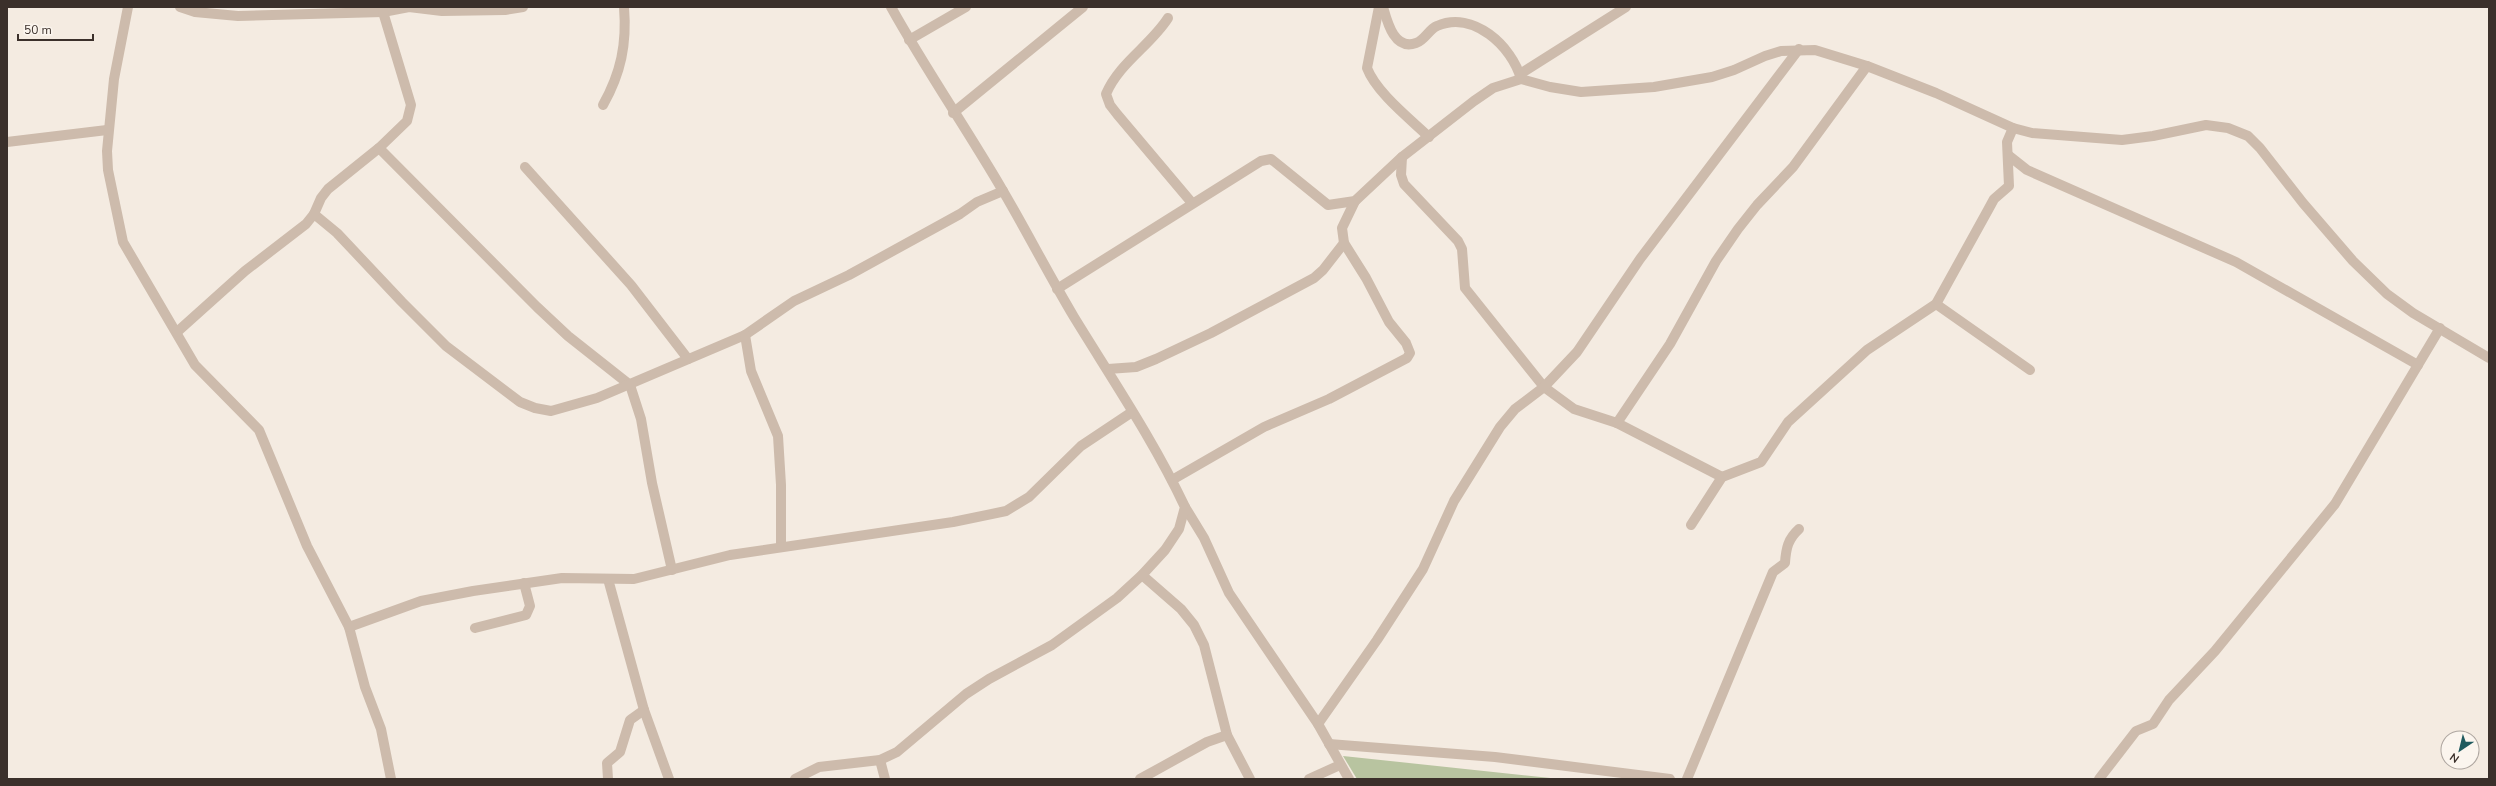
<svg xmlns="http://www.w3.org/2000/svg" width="2496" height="786" font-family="'Nunito Sans',sans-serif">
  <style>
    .green { fill: #b8c4a0 }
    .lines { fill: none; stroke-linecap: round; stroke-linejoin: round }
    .minor { stroke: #cdbbac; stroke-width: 10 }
  </style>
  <rect width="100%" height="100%" fill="#f4ebe1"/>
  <path class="green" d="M1343,756L1560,779H1357Z"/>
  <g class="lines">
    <g class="minor">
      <path d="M128,7L114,79L107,151L108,170L123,242L195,365L259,430L307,546L349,627L365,687L381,729L391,779"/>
      <path d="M180,7L195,12L238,16L383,12L409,7L442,11L505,10L523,7"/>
      <path d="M1379,7L1367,68C1376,92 1409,118 1429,137"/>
      <path d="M1383,7C1387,21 1394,51 1416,43C1425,40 1429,29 1437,26C1473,10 1512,46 1521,79"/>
      <path d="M1168,18C1151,45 1119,63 1106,94L1110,105L1117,114L1192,203"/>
      <path d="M909,40L966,7"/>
      <path d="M1520,74L1626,7"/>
      <path d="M603,105C621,73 627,44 624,7"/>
      <path d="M953,113L1083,7"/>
      <path d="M7,142L107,130"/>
      <path d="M379,148L537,307L568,336L630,385L641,419L652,483L672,570"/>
      <path d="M2008,155L2027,170L2236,262L2418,365"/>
      <path d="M1402,157L1401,175L1404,184L1458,241L1462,249L1465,288L1544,387L1574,409L1617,423L1722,477"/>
      <path d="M525,167L631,285L688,359"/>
      <path d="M314,214L337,233L402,302L446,346L520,402L535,408L551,411L597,398L745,335L794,301L849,275L960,214L977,202L1003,191"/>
      <path d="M1057,289L1261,161L1271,159L1328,205L1355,201L1402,157L1474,101L1493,88L1521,79L1550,87L1581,92L1654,87L1712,77L1734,70L1765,56L1781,51L1815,50L1867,66L1936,93L2013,128L2032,133L2122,140L2153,136L2206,125L2228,128L2248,136L2260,148L2303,203L2353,261L2387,294L2413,313L2489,358"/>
      <path d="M1936,304L2030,370"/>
      <path d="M177,332L245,271L306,224L314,214L321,198L328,189L379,148L407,121L411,105L383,12"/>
      <path d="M745,335L751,371L778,436L781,485V546"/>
      <path d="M1108,369L1136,367L1156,359L1211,333L1314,278L1323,270L1344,243"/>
      <path d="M1617,423L1670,344L1716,261L1738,229L1757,205L1793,167L1867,66"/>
      <path d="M1172,480L1264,427L1329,399L1407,358L1410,353L1406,343L1389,322L1366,278L1344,243L1342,228L1355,201"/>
      <path d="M1185,507L1204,538L1229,593L1318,724L1349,779"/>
      <path d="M1691,525L1722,477L1761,462L1788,422L1867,350L1936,304L1988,210L1994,199L2009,186L2007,142L2013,128"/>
      <path d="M1142,575L1181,609L1194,625L1204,645L1227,735L1250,779"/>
      <path d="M608,579L644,710L669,779"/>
      <path d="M349,627L421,601L473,591L562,578L634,579L730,555L953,522L1006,511L1029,497L1081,446L1132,412"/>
      <path d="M475,628L526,615L530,606L524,583"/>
      <path d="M1318,724L1377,640L1423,569L1454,501L1500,427L1515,409L1544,387L1577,352L1640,259L1799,49"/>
      <path d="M1329,744L1495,757L1670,779"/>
      <path d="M880,760L885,779"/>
      <path d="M608,779L607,763L620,752L630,720L644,710"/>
      <path d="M795,779L819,767L880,760L897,752L966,694L989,679L1052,645L1117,598L1142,575L1165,550L1179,529L1185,507C1154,441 1112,379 1074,317C1049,275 1027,232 1003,191C967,129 926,70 891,7"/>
      <path d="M1140,779L1207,742L1227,735"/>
      <path d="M1309,779L1340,765"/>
      <path d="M1687,779L1773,572L1785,563C1786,548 1788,539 1799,529"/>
      <path d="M2099,779L2136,731L2153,724L2169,700L2215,651L2335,504L2440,328"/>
    </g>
  </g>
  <rect width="2496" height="786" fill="none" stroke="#3b302b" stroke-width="16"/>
  <g transform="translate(2460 750) rotate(215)"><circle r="19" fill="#fbf5ee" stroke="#aea6a0"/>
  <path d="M0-3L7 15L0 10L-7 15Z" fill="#1f5a5e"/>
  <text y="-6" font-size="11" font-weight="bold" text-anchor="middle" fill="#3b302b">N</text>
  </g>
  <path d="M18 34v6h75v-6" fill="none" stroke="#3b302b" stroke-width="2"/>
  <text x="24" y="34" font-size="12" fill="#3b302b" stroke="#fbf5ee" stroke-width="3" paint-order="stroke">50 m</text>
</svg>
